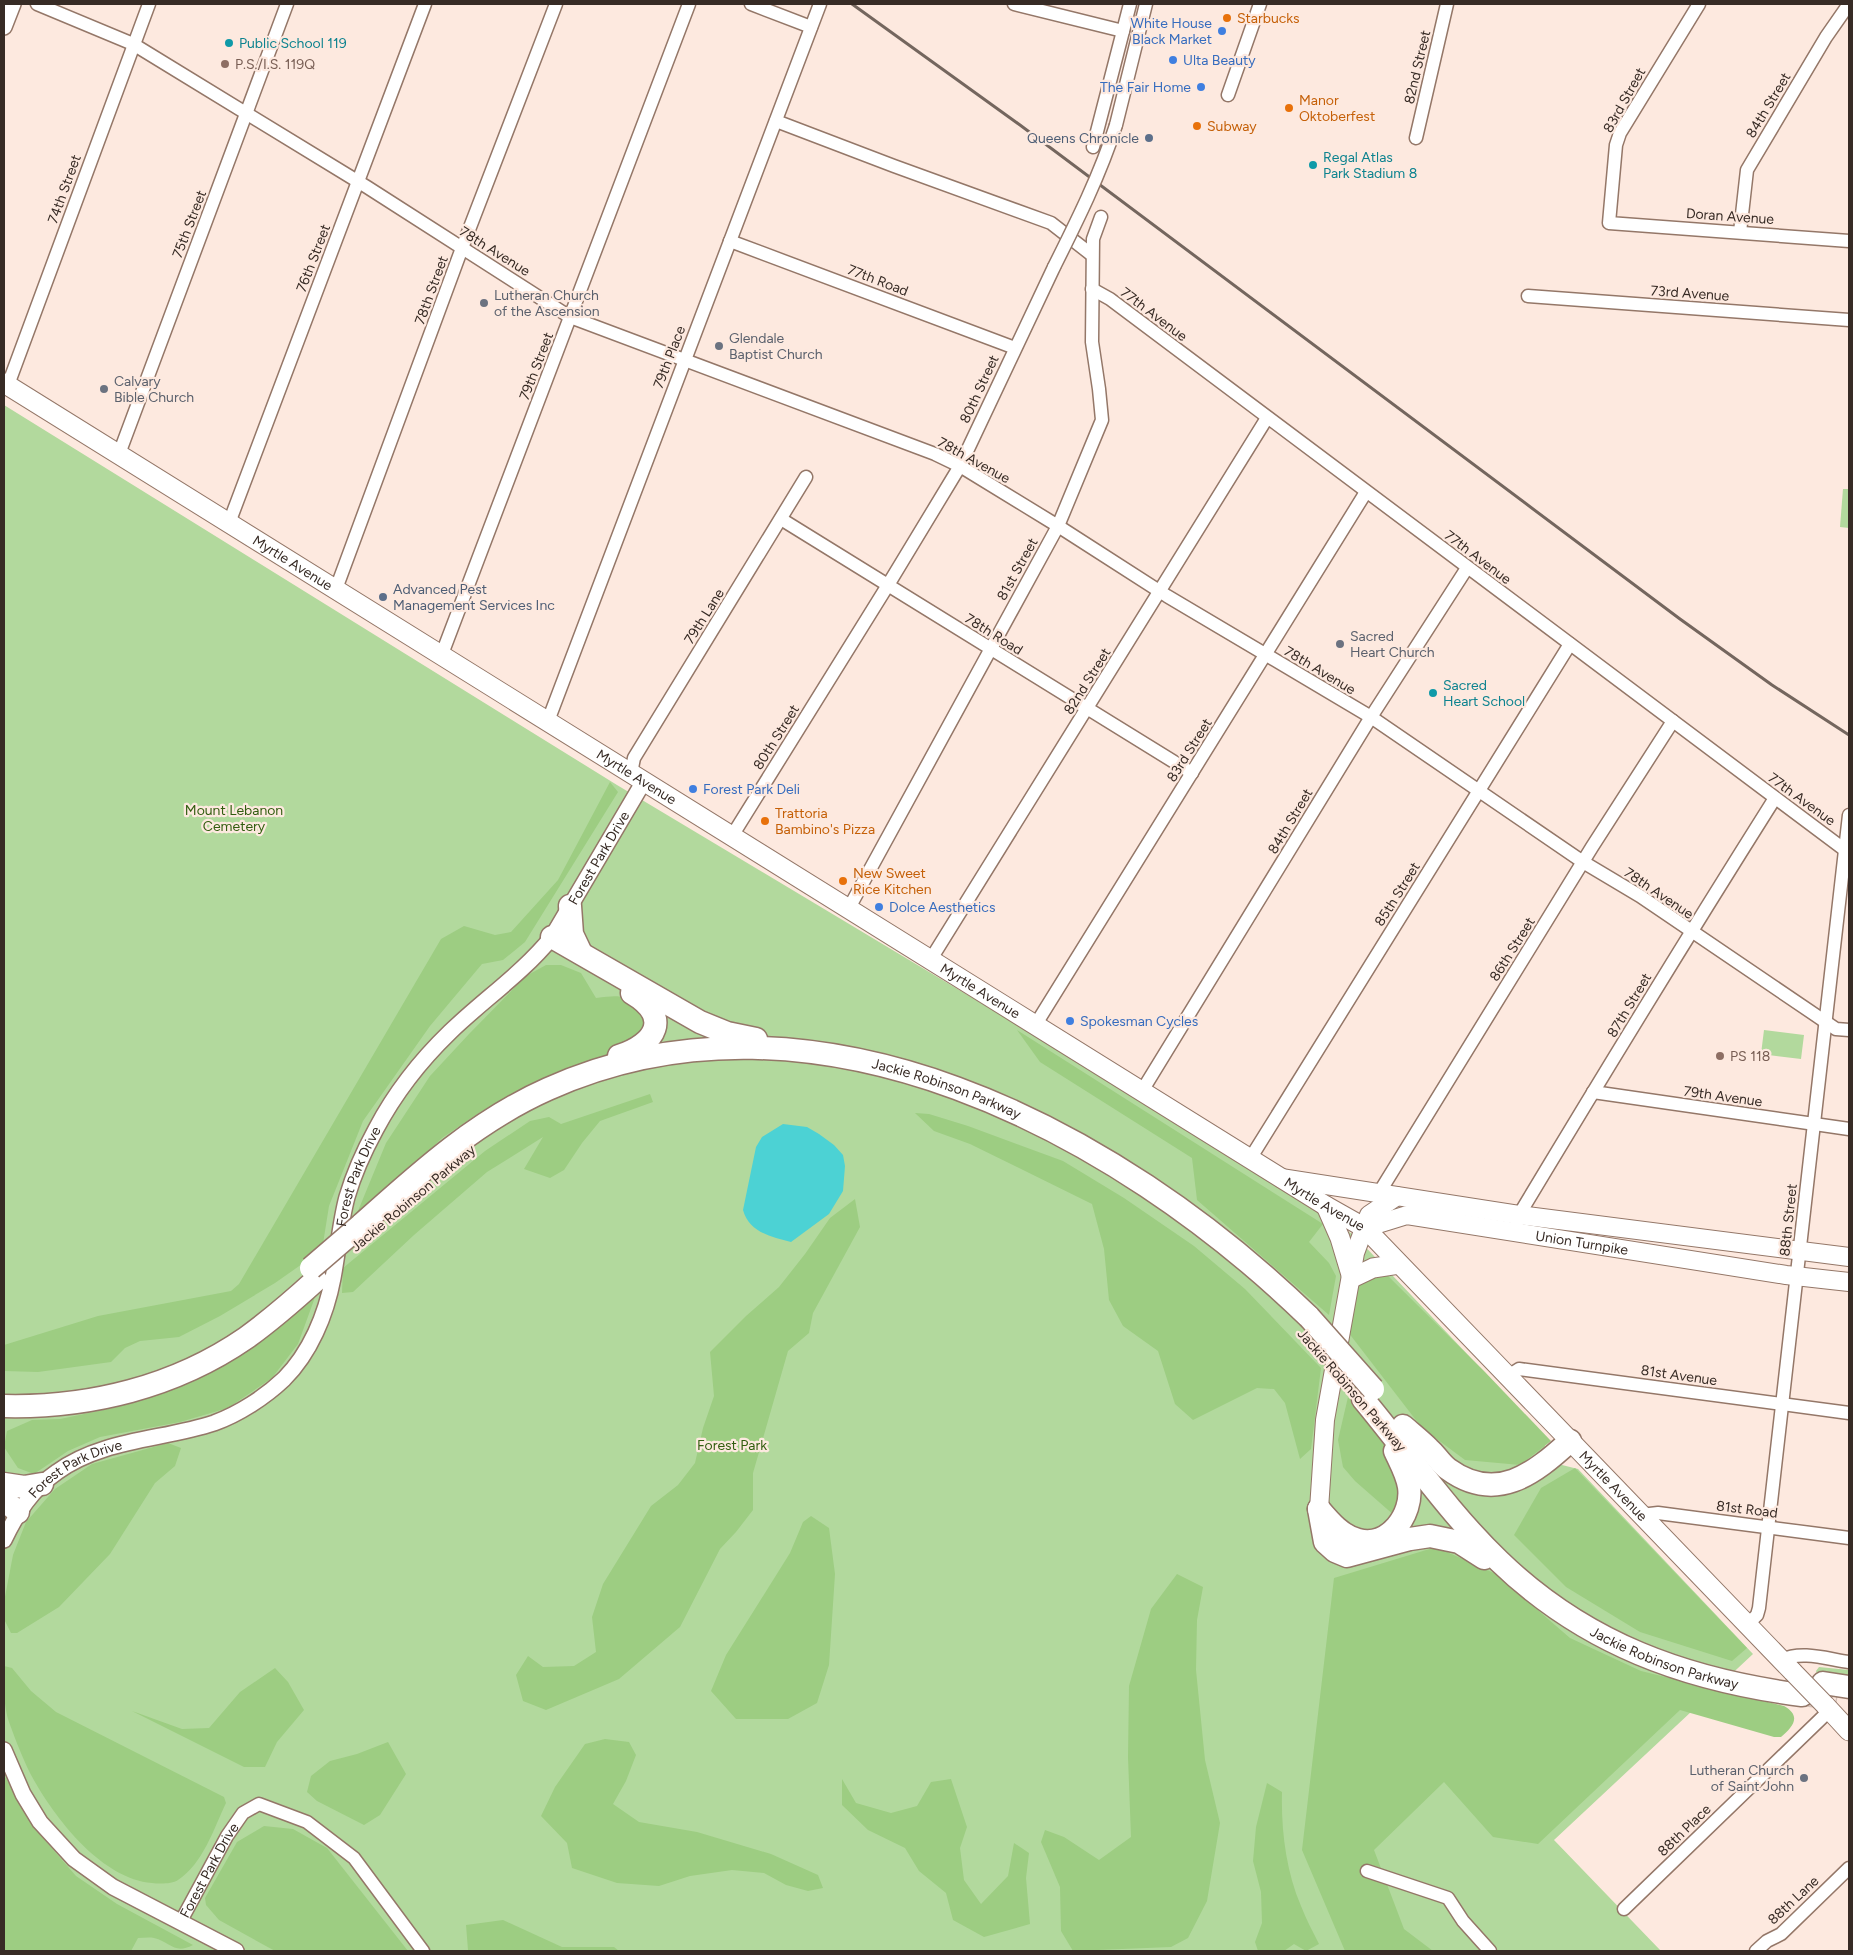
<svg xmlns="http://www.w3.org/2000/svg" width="1853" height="1955" font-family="Figtree,sans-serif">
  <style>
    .green { fill: #b2d99d }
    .forest { fill: #9dcd82 }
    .water { fill: #4cd2d4 }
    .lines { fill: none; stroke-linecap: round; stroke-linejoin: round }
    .motorway-tunnel { stroke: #d5c3ba; stroke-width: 22; stroke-dasharray: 22 11; stroke-linecap: butt }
    .minor-casing { stroke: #947768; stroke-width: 15 }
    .tertiary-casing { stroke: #947768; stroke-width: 18 }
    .secondary-casing { stroke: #947768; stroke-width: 20 }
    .primary-casing { stroke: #947768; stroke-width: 21 }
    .motorway-casing { stroke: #947768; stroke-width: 25 }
    .minor { stroke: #fff; stroke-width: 12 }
    .tertiary { stroke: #fff; stroke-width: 15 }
    .secondary { stroke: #fff; stroke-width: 18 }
    .primary { stroke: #fff; stroke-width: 19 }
    .motorway { stroke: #fff; stroke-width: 22 }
    .rail { stroke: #74665e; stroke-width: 3 }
    .minor-bridge-casing { stroke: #947768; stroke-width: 15; stroke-linecap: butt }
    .primary-bridge-casing { stroke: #947768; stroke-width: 21; stroke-linecap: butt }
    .motorway-bridge-casing { stroke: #947768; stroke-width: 25; stroke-linecap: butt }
    .minor-bridge { stroke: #fff; stroke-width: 12 }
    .primary-bridge { stroke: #fff; stroke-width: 19 }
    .motorway-bridge { stroke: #fff; stroke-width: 22 }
    .food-dot { fill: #e8710a; stroke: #fde9df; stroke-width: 2 }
    .shop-dot { fill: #3f7fe0; stroke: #fde9df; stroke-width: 2 }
    .culture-dot { fill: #0f9aa8; stroke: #fde9df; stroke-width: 2 }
    .education-dot { fill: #8d6e63; stroke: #fde9df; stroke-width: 2 }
    .service-dot { fill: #5c6f8a; stroke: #fde9df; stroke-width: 2 }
    .worship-dot { fill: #6b7280; stroke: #fde9df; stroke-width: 2 }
    .labels { text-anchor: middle; stroke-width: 4.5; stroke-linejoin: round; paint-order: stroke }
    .food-label { font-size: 14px; fill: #c56008; stroke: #fde9df; text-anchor: start }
    .shop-label { font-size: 14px; fill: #366cbe; stroke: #fde9df; text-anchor: start }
    .culture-label { font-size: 14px; fill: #0d838f; stroke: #fde9df; text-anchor: start }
    .education-label { font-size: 14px; fill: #785e54; stroke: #fde9df; text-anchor: start }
    .street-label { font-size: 14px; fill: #372b25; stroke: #fde9df }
    .service-label { font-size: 14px; fill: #4e5e75; stroke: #fde9df; text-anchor: end }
    .worship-label { font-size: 14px; fill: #5b616d; stroke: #fde9df; text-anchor: start }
    .park-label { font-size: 14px; fill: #325d0f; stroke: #fde9df }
  </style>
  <rect width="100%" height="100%" fill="#fde9df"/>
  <g class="green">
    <path d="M4,405L617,785L1248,1163L1355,1236L1544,1435L1545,1448L1562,1465L1578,1469L1753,1654L1554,1840L1661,1951H4Z"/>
    <path d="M1843,489H1849V528L1840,527Z"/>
    <path d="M1764,1030L1804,1035L1801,1059L1761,1054Z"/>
    <path d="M1819,1667L1849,1670V1679L1817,1674L1816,1671Z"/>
  </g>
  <g class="forest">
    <path d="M610,782L618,792L525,942L503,960L482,964L430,1026L363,1121L329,1206L322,1250L275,1283L220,1316L179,1337L140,1341L125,1348L111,1362L38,1372L4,1371V1345L98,1316L231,1291L239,1284L441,939L464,926L495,935L511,932L558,880Z"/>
    <path d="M546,965H561L581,973L596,998C625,994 627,995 647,1017L642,1034L627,1047L552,1076L480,1112L442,1138L392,1187L353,1223L386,1143L430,1076L469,1034L526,976Z"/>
    <path d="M1017,1030L1323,1224L1309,1242L1329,1263L1336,1276L1329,1315L1197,1200L1192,1158L1040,1062Z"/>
    <path d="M650,1094L653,1102L600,1121L582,1143L564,1170L550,1178L524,1169L543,1137L487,1172L414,1235L353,1292L342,1293L343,1268L485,1151L530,1121L549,1117L561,1124Z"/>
    <path d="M915,1113L929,1114L968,1126L1063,1161L1124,1198L1194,1246L1245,1289L1321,1368L1311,1449L1300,1459L1285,1403L1274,1389L1257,1388L1193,1420L1175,1404L1158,1351L1123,1326L1109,1300L1104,1249L1092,1204L970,1144L934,1131Z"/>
    <path d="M855,1199L860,1227L813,1313L809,1333L788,1351L753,1473V1510L736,1532L720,1549L680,1627L619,1679L546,1710L523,1701L516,1675L528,1656L543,1667L574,1666L596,1652L592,1617L603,1584L651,1506L678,1485L695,1463L703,1428L714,1396L710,1352L746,1316L779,1287L805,1254L830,1218Z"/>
    <path d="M1383,1271L1484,1371L1551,1441L1520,1465L1465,1460L1422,1428L1348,1332L1356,1291L1361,1281Z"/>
    <path d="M316,1291L314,1300L298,1344L272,1378L228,1408L180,1422L100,1437L68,1451L34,1474L18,1468L4,1447L7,1431L32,1420L60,1419L118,1407L190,1383L249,1348Z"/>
    <path d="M1348,1397L1391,1453L1403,1482L1395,1516L1355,1481L1343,1467L1338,1440Z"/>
    <path d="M168,1443L181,1448L175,1466L155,1483L110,1554L59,1607L17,1633H11L4,1619V1602L13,1555L26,1522L55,1489L92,1464Z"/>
    <path d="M1575,1468L1747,1648L1732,1661L1640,1632L1566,1587L1514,1535L1541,1488Z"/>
    <path d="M811,1516L829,1528L835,1574L829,1665L817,1703L788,1719H736L711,1691L726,1655L790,1553L803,1522Z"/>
    <path d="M1436,1547L1496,1574L1570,1638L1641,1671L1784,1706C1802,1716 1793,1727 1781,1737H1774L1680,1710L1538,1844L1493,1837L1444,1782L1374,1850L1404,1929L1433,1951H1345L1302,1850L1334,1578Z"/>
    <path d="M1177,1574L1203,1587L1197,1620L1196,1670L1205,1760L1220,1823L1207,1901L1188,1938L1171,1947L1073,1951L1061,1931L1060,1887L1041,1842L1045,1830L1064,1837L1099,1860L1131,1837L1128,1757L1129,1686L1151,1609Z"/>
    <path d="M4,1666L12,1668L31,1691L56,1712L224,1797L226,1803C214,1828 203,1864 178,1880C172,1884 160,1884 152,1883C103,1879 58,1822 35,1782C25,1765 16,1741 9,1722C3,1704 4,1685 4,1666Z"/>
    <path d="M275,1668L288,1682L304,1710L277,1742L265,1767H244L132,1711L182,1729L209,1728L240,1692Z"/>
    <path d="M605,1739L629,1742L636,1755L626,1781L613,1804L639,1822L697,1832L771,1854L818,1875L823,1888L808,1891L786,1885L764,1873L732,1870L690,1876L659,1886L617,1883L572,1868L567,1843L541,1816L555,1787L585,1744Z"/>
    <path d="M388,1742L406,1774L380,1815L364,1825L317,1801L307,1792L311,1776L330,1761L357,1754Z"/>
    <path d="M4,1775L35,1829L76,1876L117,1904L193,1945C174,1955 171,1942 154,1938C149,1937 143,1938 138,1938L131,1951H4Z"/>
    <path d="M842,1779L856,1803L891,1813L917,1806L931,1782L951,1779L967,1827L960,1848L964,1880L981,1904L1008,1876L1014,1843L1029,1853L1026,1878L1030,1924L984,1937L953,1920L946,1893L919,1871L905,1848L868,1830L842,1805Z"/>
    <path d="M1267,1783L1282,1792C1281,1830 1286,1871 1301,1906C1306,1919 1313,1932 1319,1944L1306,1951L1294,1944L1284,1951H1258L1255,1942L1262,1923L1261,1892L1253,1861L1256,1827Z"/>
    <path d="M264,1826L293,1829L327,1848L408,1951H275L219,1920L206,1905L205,1898L237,1842Z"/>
    <path d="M503,1920L562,1947H614L619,1951L468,1950L466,1925Z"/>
  </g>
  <path class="water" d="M783,1124L807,1127L819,1134L834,1145L843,1155L845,1166L843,1191L829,1214L791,1242C771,1237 749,1232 743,1210L756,1147L762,1137Z"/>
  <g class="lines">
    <path class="motorway-tunnel" d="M1803,1695L1837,1700"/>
    <defs>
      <g id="minor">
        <path d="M37,4L133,44L367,187L570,317L935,454L960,466L1058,526L1167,596L1371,717L1583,862L1640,896L1836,1029L1849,1030"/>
        <path d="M751,4L811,27"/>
        <path d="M1014,4L1123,31"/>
        <path d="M1699,4L1620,133L1616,145L1609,223L1849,241"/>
        <path d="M1228,95L1260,4"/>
        <path d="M776,121L894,166L1051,223L1092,255"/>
        <path d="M1116,125L1146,4"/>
        <path d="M1416,138L1447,4"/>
        <path d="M1093,147L1130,4"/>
        <path d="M1740,232L1747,170L1826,37L1849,4"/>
        <path d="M730,241L1015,348"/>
        <path d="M1092,289L1110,299L1845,850"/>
        <path d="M1528,296L1849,320"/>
        <path d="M8,385L149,4"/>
        <path d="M119,454L287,4"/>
        <path d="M781,519L1192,773"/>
        <path d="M229,523L425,4"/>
        <path d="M336,589L462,248L556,4"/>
        <path d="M442,654L689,4"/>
        <path d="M548,721L820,4"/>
        <path d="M631,773L634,758L806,477"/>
        <path d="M732,836L888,585L960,466L1054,267"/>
        <path d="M849,908L1058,526L1102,420L1099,389L1092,342L1093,239L1101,217"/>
        <path d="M931,959L1267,418"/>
        <path d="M1036,1024L1366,492"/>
        <path d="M1142,1091L1371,717L1467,568"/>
        <path d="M1593,1092L1849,1129"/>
        <path d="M1250,1159L1570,644"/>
        <path d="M1379,1193L1592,847L1673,721"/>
        <path d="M1518,1221L1519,1215C1603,1075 1688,936 1775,798"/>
        <path d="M1508,1376L1519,1369L1849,1413"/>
        <path d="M1641,1515L1658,1513L1849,1538"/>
        <path d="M1747,1625L1757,1615L1759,1608L1849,815"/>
        <path d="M1781,1660C1802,1650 1827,1659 1849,1662"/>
        <path d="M1367,1871L1448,1898L1463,1921L1490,1951"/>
        <path d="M1624,1909L1830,1710"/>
        <path id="s1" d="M181,1921L227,1836L243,1813L259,1804L307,1822L354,1858L423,1951"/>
        <path d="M1756,1951L1767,1941L1781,1934L1849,1868"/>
      </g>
      <g id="tertiary">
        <path d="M4,27L13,4"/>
        <path id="s2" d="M4,1540C17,1513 32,1489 57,1472C102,1439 163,1440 214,1423C239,1414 265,1397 284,1379C310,1353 326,1315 333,1278C338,1252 340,1223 347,1197C354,1173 364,1151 376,1129C395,1093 421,1060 450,1032C483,1000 523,973 552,937L644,781"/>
        <path d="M4,1750L23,1794L40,1822L74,1859L113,1887L236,1951"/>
      </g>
      <g id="secondary">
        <path d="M1281,1178L1519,1215L1849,1257"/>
        <path id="s3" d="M1365,1228L1407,1215L1786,1275L1849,1282"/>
        <path d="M1319,1509L1325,1420L1355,1253L1369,1215L1397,1196"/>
      </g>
      <g id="primary">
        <path id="s4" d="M4,383L1326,1206L1365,1228L1793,1672"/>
        <path d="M1326,1206L1340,1238L1352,1278L1373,1268L1399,1264"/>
        <path d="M1825,1705L1849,1731"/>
      </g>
      <g id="motorway">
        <path d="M570,906L572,934L581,953"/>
        <path d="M552,937L700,1022L727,1033L756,1039"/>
        <path d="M619,1056C656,1044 672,1017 632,993"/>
        <path id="s5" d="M361,1225C419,1173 476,1121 548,1089C815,969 1117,1131 1309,1317"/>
        <path id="s6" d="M1363,1399C1408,1453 1448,1512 1499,1561C1585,1644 1686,1680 1802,1695"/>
        <path d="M4,1406C89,1408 175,1387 246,1338C271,1320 294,1300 316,1280"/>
        <path d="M1403,1426C1412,1434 1421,1441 1429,1449C1436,1455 1440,1463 1448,1469C1496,1504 1534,1474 1570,1441"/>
        <path d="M4,1484L24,1487L42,1484"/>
        <path d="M4,1500L18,1512"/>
        <path d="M1319,1509L1325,1542L1335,1551L1347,1556L1410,1539L1430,1536L1459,1542L1484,1558"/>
        <path d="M1319,1509C1330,1522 1342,1536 1358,1540C1389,1548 1413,1514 1409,1487C1407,1474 1400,1462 1395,1451"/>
        <path d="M1823,1683L1849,1687"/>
      </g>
    </defs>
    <use href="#minor" class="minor-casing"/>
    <use href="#tertiary" class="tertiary-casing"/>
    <use href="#secondary" class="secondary-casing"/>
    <use href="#primary" class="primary-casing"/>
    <use href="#motorway" class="motorway-casing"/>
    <use href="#minor" class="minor"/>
    <use href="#tertiary" class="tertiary"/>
    <use href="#secondary" class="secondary"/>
    <use href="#primary" class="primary"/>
    <use href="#motorway" class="motorway"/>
    <path class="rail" d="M852,4L1020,125L1680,619L1772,685L1849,735"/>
    <defs>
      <path id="minor-bridge" d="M1054,267C1077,221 1100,175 1116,125"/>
      <path id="primary-bridge" d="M1793,1672L1825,1705"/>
      <g id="motorway-bridge">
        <path d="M311,1268L361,1225"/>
        <path d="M1309,1317L1373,1389"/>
      </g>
    </defs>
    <use href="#minor-bridge" class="minor-bridge-casing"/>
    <use href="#primary-bridge" class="primary-bridge-casing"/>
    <use href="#motorway-bridge" class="motorway-bridge-casing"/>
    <use href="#minor-bridge" class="minor-bridge"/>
    <use href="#primary-bridge" class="primary-bridge"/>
    <use href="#motorway-bridge" class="motorway-bridge"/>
  </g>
  <g class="food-dot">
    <circle cx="1227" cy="18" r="5"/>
    <circle cx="1289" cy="108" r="5"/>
    <circle cx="1197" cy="126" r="5"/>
    <circle cx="765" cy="821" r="5"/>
    <circle cx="843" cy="881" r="5"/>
  </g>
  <g class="shop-dot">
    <circle cx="1222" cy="31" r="5"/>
    <circle cx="1173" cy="60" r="5"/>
    <circle cx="1201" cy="87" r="5"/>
    <circle cx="693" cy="789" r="5"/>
    <circle cx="879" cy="907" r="5"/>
    <circle cx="1070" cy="1021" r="5"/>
  </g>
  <g class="culture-dot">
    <circle cx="229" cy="43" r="5"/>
    <circle cx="1313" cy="165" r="5"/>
    <circle cx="1433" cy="693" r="5"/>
  </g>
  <g class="education-dot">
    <circle cx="225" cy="64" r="5"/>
    <circle cx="1720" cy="1056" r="5"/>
  </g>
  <g class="service-dot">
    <circle cx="1149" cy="138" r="5"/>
    <circle cx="383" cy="597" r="5"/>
  </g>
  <g class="worship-dot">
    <circle cx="484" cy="303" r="5"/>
    <circle cx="719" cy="346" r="5"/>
    <circle cx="104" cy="389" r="5"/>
    <circle cx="1340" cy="644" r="5"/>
    <circle cx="1804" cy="1778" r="5"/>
  </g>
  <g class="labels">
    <g class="food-label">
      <text x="1237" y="23">Starbucks</text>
      <text x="1299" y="105">Manor<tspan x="1299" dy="16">Oktoberfest</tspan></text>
      <text x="1207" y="131">Subway</text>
      <text x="775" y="818">Trattoria<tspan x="775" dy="16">Bambino's Pizza</tspan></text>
      <text x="853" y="878">New Sweet<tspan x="853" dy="16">Rice Kitchen</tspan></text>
    </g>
    <g class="shop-label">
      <text x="1212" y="28" text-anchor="end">White House<tspan x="1212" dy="16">Black Market</tspan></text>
      <text x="1183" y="65">Ulta Beauty</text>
      <text x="1191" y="92" text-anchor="end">The Fair Home</text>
      <text x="703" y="794">Forest Park Deli</text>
      <text x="889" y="912">Dolce Aesthetics</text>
      <text x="1080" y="1026">Spokesman Cycles</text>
    </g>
    <g class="culture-label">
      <text x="239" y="48">Public School 119</text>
      <text x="1323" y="162">Regal Atlas<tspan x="1323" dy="16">Park Stadium 8</tspan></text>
      <text x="1443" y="690">Sacred<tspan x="1443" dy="16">Heart School</tspan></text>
    </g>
    <g class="education-label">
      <text x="235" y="69">P.S./I.S. 119Q</text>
      <text x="1730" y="1061">PS 118</text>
    </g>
    <g class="street-label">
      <text transform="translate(1417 67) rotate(-77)" y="5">82nd Street</text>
      <text transform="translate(1624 100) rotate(-61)" y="5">83rd Street</text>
      <text transform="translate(1768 105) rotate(-59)" y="5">84th Street</text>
      <text transform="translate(64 189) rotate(-70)" y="5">74th Street</text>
      <text transform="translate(1730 216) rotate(4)" y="5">Doran Avenue</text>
      <text transform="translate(189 224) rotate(-69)" y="5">75th Street</text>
      <text transform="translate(495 251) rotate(32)" y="5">78th Avenue</text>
      <text transform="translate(313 258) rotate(-69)" y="5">76th Street</text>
      <text transform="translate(878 280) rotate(21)" y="5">77th Road</text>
      <text transform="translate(431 290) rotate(-70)" y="5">78th Street</text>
      <text transform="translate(1690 293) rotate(4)" y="5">73rd Avenue</text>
      <text transform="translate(1154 314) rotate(37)" y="5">77th Avenue</text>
      <text transform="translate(669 357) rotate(-69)" y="5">79th Place</text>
      <text transform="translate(536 366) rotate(-69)" y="5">79th Street</text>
      <text transform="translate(979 389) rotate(-65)" y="5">80th Street</text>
      <text transform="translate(974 460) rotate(29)" y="5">78th Avenue</text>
      <text transform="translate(1478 557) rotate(37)" y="5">77th Avenue</text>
      <text dy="5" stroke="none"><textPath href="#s4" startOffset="340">Myrtle Avenue</textPath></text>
      <text transform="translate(1017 569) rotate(-61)" y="5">81st Street</text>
      <text transform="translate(704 616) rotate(-58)" y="5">79th Lane</text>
      <text transform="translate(994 634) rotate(32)" y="5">78th Road</text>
      <text transform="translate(1320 670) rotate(31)" y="5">78th Avenue</text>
      <text transform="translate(1087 681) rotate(-58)" y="5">82nd Street</text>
      <text transform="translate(776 737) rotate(-58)" y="5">80th Street</text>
      <text transform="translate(1189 750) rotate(-58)" y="5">83rd Street</text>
      <text dy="5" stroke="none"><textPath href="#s4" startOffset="745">Myrtle Avenue</textPath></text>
      <text transform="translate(1802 799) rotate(36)" y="5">77th Avenue</text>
      <text transform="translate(1290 821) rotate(-59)" y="5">84th Street</text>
      <text dy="5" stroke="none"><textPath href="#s2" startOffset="960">Forest Park Drive</textPath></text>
      <text transform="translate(1659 893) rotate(34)" y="5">78th Avenue</text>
      <text transform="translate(1397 894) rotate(-58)" y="5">85th Street</text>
      <text transform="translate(1512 949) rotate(-58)" y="5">86th Street</text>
      <text dy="5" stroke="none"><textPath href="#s4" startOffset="1150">Myrtle Avenue</textPath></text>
      <text transform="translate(1629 1005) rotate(-59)" y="5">87th Street</text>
      <text dy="5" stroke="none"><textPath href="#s5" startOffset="642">Jackie Robinson Parkway</textPath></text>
      <text transform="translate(1723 1096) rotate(8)" y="5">79th Avenue</text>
      <text dy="5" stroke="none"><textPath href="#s2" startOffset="555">Forest Park Drive</textPath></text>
      <text transform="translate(413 1198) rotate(-40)" y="5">Jackie Robinson Parkway</text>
      <text dy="5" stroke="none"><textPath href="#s4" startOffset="1555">Myrtle Avenue</textPath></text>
      <text transform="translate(1788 1220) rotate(-84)" y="5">88th Street</text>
      <text dy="5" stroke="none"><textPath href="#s3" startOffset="221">Union Turnpike</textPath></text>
      <text transform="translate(1679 1375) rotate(8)" y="5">81st Avenue</text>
      <text transform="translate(1352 1390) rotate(49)" y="5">Jackie Robinson Parkway</text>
      <text dy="5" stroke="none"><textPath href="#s2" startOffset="105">Forest Park Drive</textPath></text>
      <text dy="5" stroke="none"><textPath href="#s4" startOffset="1960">Myrtle Avenue</textPath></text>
      <text transform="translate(1747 1509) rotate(7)" y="5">81st Road</text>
      <text dy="5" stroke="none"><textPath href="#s6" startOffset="406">Jackie Robinson Parkway</textPath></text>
      <text transform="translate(1684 1830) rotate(-44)" y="5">88th Place</text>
      <text dy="5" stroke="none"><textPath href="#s1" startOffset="58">Forest Park Drive</textPath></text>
      <text transform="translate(1793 1900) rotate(-43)" y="5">88th Lane</text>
    </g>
    <g class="service-label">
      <text x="1139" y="143">Queens Chronicle</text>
      <text x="393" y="594" text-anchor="start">Advanced Pest<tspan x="393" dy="16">Management Services Inc</tspan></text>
    </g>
    <g class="worship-label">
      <text x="494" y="300">Lutheran Church<tspan x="494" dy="16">of the Ascension</tspan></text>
      <text x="729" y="343">Glendale<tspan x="729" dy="16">Baptist Church</tspan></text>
      <text x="114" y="386">Calvary<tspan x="114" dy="16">Bible Church</tspan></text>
      <text x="1350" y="641">Sacred<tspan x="1350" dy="16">Heart Church</tspan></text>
      <text x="1794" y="1775" text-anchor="end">Lutheran Church<tspan x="1794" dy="16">of Saint John</tspan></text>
    </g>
    <g class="park-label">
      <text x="234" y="815">Mount Lebanon<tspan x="234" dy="16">Cemetery</tspan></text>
      <text x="732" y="1450">Forest Park</text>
    </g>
  </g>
  <rect width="1853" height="1955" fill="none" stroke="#372b25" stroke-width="10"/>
</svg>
